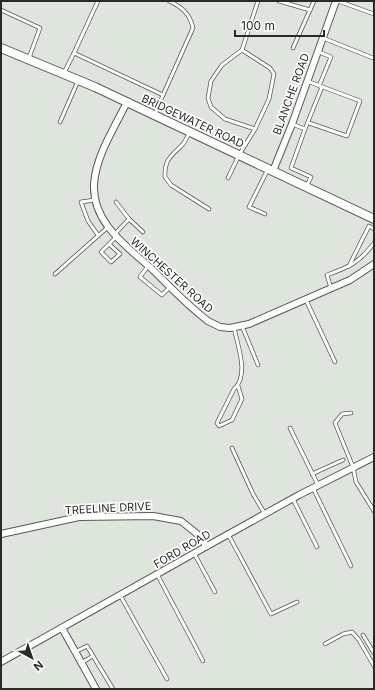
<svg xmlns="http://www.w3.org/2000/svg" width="375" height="690" font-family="Inter,sans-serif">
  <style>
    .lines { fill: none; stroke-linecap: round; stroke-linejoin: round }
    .service-casing { stroke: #565c54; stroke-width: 4.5 }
    .minor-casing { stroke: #565c54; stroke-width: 8 }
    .secondary-casing { stroke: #565c54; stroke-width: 10 }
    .service { stroke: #fff; stroke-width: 3 }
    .minor { stroke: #fff; stroke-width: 6 }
    .secondary { stroke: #fff; stroke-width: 8 }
    .labels { text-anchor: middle; stroke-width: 3.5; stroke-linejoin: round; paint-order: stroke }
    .street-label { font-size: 11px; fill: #292b28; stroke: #fff }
  </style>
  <rect width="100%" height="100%" fill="#dee5dc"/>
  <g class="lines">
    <defs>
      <g id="service">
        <path d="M279,1L310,10"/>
        <path d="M338,1L374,14"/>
        <path d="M1,10L40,28L29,58"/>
        <path d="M323,38L373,58"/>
        <path d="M293,48L314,1"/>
        <path d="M242,50L270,68L274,74L269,99L255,129"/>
        <path d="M319,52L331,57L319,86"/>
        <path d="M74,53L98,1"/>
        <path d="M64,73L74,53L163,95L155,114"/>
        <path d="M307,81L360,101L347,136L309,123"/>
        <path d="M163,95L193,28C190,14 182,7 169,1"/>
        <path d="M60,122L78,81"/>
        <path d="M292,124L305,129L322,87"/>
        <path d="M305,129L291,168L311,177L306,187"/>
        <path d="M190,132C188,135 186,140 183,144C173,155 164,158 165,177L171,185L209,209"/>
        <path d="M228,178L239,155L255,129L225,119L211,107L208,98L211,81L222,65L242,50L258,1"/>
        <path d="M95,200L81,202L88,221L98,235"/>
        <path d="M116,202L129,219"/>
        <path d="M265,214L249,207L268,169"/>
        <path d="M114,235L129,219L143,232"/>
        <path d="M109,244L120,254L111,262L101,252L116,237"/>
        <path d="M148,266L140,277L162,295L170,287"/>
        <path d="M349,266L369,226L374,229"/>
        <path d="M55,274L108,227"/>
        <path d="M331,288L327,275C349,267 359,263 374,243"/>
        <path d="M306,300L335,362"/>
        <path d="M242,326L258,365"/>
        <path d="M234,327C237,345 250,375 234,389L217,423L219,426L232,420L242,399L238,386"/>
        <path d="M351,413L342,414L335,423L353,467L356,482L374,511"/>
        <path d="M290,428L318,485"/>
        <path d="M232,448L253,494L265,514"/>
        <path d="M312,474L343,460"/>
        <path d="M313,488L351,566"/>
        <path d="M293,499L317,547"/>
        <path d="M228,534L271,614L297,602"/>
        <path d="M194,553L215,592"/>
        <path d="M157,574L203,661"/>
        <path d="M120,595L167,679"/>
        <path d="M363,635L374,653"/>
        <path d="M325,644L343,634L352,632L359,640L374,666"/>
        <path d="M75,652L87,646L93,656"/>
        <path d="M81,663L93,656L113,689"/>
      </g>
      <g id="minor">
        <path d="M127,102C115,127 96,155 94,184C92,224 128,247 154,271C172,289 188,306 208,321L220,327L230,328L249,324L350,280L374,264"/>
        <path d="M273,171L292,124L336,1"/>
        <path d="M1,534L79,517L153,516L181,521L196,533L207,546"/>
        <path d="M62,628L96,689"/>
        <path d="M1,662L207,546L299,495L374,457"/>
      </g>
      <path id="secondary" d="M1,48L95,87L374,219"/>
    </defs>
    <use href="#service" class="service-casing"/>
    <use href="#minor" class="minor-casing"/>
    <use href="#secondary" class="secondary-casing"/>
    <use href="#service" class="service"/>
    <use href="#minor" class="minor"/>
    <use href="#secondary" class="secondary"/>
  </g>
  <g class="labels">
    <g class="street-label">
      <text transform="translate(291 94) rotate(-70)" y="4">BLANCHE ROAD</text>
      <text transform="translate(193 121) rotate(25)" y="4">BRIDGEWATER ROAD</text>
      <text transform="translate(172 275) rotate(42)" y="4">WINCHESTER ROAD</text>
      <text transform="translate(108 508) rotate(-3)" y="4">TREELINE DRIVE</text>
      <text transform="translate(182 549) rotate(-30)" y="4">FORD ROAD</text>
    </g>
  </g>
  <rect width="375" height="690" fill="none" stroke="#292b28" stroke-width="4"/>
  <g transform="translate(32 658) rotate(140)" stroke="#ffffff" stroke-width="3" paint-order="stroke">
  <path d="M0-3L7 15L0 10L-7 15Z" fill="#292b28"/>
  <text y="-6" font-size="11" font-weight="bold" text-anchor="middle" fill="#292b28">N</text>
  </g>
  <path d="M235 30v6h89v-6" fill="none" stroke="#292b28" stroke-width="2"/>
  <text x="241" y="30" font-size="12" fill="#292b28" stroke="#ffffff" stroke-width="3" paint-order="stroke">100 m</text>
</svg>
